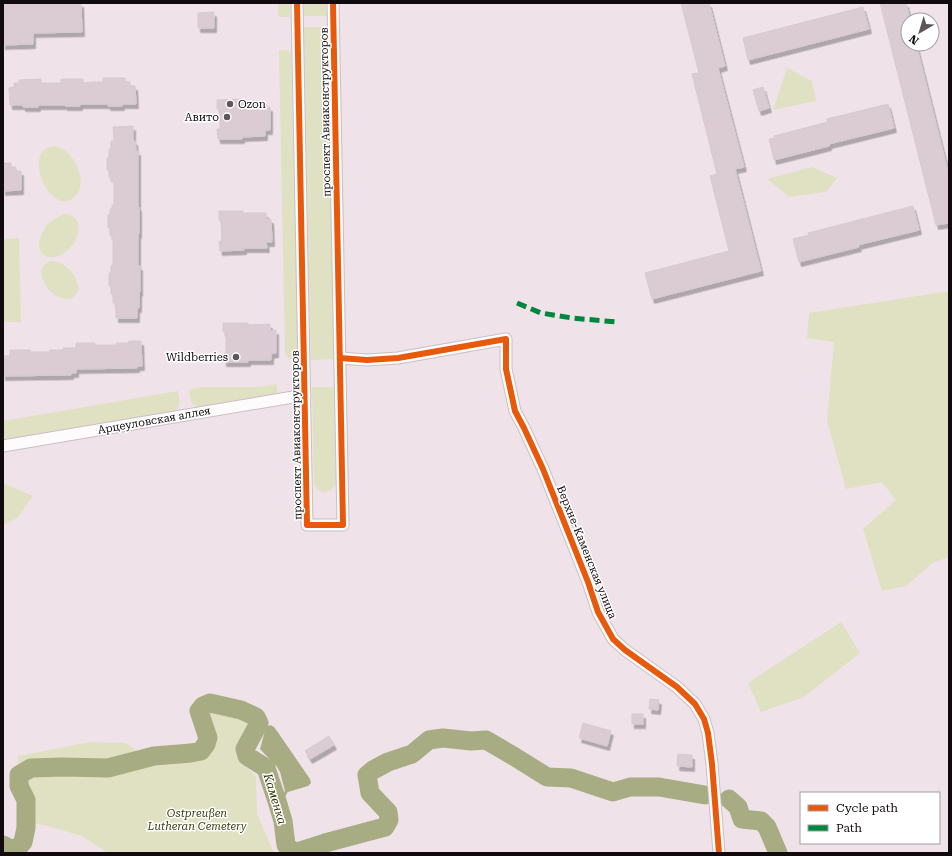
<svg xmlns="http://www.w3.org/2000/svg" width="952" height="856" font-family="'Roboto Serif',serif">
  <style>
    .green { fill: #e0e0c3 }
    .water { fill: #a8ac82 }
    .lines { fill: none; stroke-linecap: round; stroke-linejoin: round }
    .stream { stroke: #a8ac82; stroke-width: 3 }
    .river { stroke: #a8ac82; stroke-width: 19 }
    .building { fill: #dbcbd3; stroke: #d4cbd0; filter: url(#shadow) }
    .minor-casing { stroke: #c8bfc3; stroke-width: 13 }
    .minor { stroke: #fdfbfc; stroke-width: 11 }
    .quiet { stroke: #00873e; stroke-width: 5; stroke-dasharray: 10 5; stroke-linecap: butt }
    .cycleway-casing { stroke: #fff; stroke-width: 8 }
    .cycleway { stroke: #e8590c; stroke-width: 6 }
    .poi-dot { fill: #5f565b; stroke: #fff; stroke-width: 1.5 }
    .labels { text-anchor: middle; stroke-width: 3; stroke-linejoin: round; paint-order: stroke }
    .poi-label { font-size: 11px; fill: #110a0e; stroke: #fff; text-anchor: end }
    .street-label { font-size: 11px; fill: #110a0e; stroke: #fff }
    .park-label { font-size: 11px; font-style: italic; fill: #3c4212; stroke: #fff }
    .water-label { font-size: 12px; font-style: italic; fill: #313604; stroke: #fff }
  </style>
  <defs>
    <filter id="shadow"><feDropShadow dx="2.5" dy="4.5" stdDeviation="0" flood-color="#0004"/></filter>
  </defs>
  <rect width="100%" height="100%" fill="#efe3e9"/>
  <g class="green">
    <path d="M278,3H290V17H281L278,15Z"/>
    <path d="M304,3H326L327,16H304Z"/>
    <path d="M304,27H327L334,359L311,360Z"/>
    <path d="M279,50H287L291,53L298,360C291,361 287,358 285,352Z"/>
    <path d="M787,68L812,81L816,101L773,110Z"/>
    <path d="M54,146C57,147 60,147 63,149C77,158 90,188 72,199C53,212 29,168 43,151C46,148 50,147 54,146Z"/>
    <path d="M812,167L837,178L826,192L789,197L767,179Z"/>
    <path d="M64,214C83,214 81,235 72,246C68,250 63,255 57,256C47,260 38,254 39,243C40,237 43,231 46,226C51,220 58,217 64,214Z"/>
    <path d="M19,238L21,322H3V239Z"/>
    <path d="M50,261C55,261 60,262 64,265C73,271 86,290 72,298C56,306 27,271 50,261Z"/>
    <path d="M949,291V557L932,563L906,586L882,591L863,529L896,500L882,482L846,489L827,420L834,342L807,338L809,313Z"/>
    <path d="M277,384V395L199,408C190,405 190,398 189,390L202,387H260Z"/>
    <path d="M312,387H334L336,483C331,495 319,495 314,484Z"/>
    <path d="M178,391C179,399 182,407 174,412L3,440V421Z"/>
    <path d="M3,483L33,496L17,518L3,525Z"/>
    <path d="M841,622L860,653L804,697L761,712L748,683Z"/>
    <path d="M223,711L249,724L241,760L256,777L257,814L274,853H108L82,836L51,827L15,818L23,798L19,780L18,756L90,742L126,743L152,762L207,758L219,740L202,712Z"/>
  </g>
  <path class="water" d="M270,725L274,727L277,731L310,779L311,783L308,786L288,792L285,791L280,772L277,767L260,749L266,727Z"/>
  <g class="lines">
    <path class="stream" d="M277,801L283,797L286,792"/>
    <g class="river">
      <path d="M729,799L738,807L742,819L761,821L767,827L778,853"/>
      <path d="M3,845L11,849L18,848L23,842L26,828V800L19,786V775L31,768L63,767L108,768L154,756L191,753L201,751L206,744L208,738L199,711L203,706L210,703L241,710L256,717L259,723L245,749L247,756L266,768L277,801L283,821L286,845L294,853L325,843L385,827L389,820L388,812L370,793L367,775L373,770L388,762L412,754L429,740L443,738L471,741L486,740L515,757L547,777L571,778L613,792L630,787H659L705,795"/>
    </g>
  </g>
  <g class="building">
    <path d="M3,3H81L82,32L33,33V44L3,45Z"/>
    <path d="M681,3H709L725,66L718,68L744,167L735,169L761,271L652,299L645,273L729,251L710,176L717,174L692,74L699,73Z"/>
    <path d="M880,3H906L910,20H908V44H916L949,176V223L936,225Z"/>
    <path d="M863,7L869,29L748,60L743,38Z"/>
    <path d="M214,12V28H198V13Z"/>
    <path d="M103,78H125V82H130V86H135L136,104H122V106H108V104H80V106H65V105H38V107H23V105H10L9,88L14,87V83H19V80L41,79V83H61V79H83V83L93,82H103Z"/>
    <path d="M763,87L769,108L759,111L753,90Z"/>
    <path d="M242,99V101H264V107H270V130H265V136L242,137V139H218L217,129H220V109H217V100Z"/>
    <path d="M888,104L894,128L829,144V146L774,160L769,139L774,138V136L828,122L827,119Z"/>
    <path d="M133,126V141H135L136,151H138V207H139V234H138V266H140V292H139V308H137V318H116V303H113V294H111V286H109V273H111V266H113V236H110V228H108V215H110V209H112V205H114V181H112V177H109V170H107V158H109V149H111V141H114L113,127Z"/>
    <path d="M3,163H11V167H16V171H21V190L3,191Z"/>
    <path d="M913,206L919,230L858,245L859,247L799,262L793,239L809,235L808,233Z"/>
    <path d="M219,211H243V213H266V219H271L272,242H266L267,248H244V250L220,251L219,241H222L221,221L219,220Z"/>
    <path d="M223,323H248V325L270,324V331L276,330V353L271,354V360H248V362H224V353H226V332H223Z"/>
    <path d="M129,341H141L142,366H137V368L76,369V373H71V375L3,376V356H10V350H30V352H50V350H63V348H76V343H95V345H116V343H129Z"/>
    <path d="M650,699L659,700L658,710L649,709Z"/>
    <rect x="632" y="714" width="11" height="10"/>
    <path d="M583,723L611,731L607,746L579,738Z"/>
    <path d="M329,736L334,745L310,759L305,751Z"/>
    <path d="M678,754L692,755V767L677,766Z"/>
  </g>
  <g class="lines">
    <defs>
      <g id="minor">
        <path d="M297,3L307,525H343L333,3"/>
        <path d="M340,358L367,360L398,358L506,339V369L515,411L524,428L543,469L588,582L598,612L613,639L625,650L677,687L695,704L704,719L708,733L712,764L719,853"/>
        <path d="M3,446L305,395"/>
      </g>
    </defs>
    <use href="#minor" class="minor-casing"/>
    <use href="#minor" class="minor"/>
    <path class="quiet" d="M517,303L541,313L572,318L616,322"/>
    <defs>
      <g id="cycleway">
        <path d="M297,3L307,525H343L333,3"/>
        <path d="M340,358L367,360L398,358L506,339V369L515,411L524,428L543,469L588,582L598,612L613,639L625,650L677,687L695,704L704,719L708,733L712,764L719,853"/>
      </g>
    </defs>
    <use href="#cycleway" class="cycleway-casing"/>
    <use href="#cycleway" class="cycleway"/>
  </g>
  <g class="poi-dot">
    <circle cx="230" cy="104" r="4"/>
    <circle cx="227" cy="117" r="4"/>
    <circle cx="236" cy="357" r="4"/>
  </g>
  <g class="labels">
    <g class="poi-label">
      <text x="238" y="108" text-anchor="start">Ozon</text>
      <text x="219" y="121">Авито</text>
      <text x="228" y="361">Wildberries</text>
    </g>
    <g class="street-label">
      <text transform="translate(325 112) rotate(-91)" y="4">проспект Авиаконструкторов</text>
      <text transform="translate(154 420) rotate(-10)" y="4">Арцеуловская аллея</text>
      <text transform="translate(296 435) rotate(-91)" y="4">проспект Авиаконструкторов</text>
      <text transform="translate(587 552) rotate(68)" y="4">Верхне-Каменская улица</text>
    </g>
    <g class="park-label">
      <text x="197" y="817">Ostpreußen<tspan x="197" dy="13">Lutheran Cemetery</tspan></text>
    </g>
    <g class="water-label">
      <text transform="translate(275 799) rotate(73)" y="4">Каменка</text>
    </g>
  </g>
  <rect width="952" height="856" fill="none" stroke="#110a0e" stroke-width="8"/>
  <rect x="800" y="792" width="140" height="52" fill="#ffffff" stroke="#a09d9f"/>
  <rect x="808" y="805" width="20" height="6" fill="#e8590c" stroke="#a09d9f"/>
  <text x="836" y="812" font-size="12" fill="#110a0e">Cycle path</text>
  <rect x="808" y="825" width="20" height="6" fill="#00873e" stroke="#a09d9f"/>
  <text x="836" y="832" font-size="12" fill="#110a0e">Path</text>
  <g transform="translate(920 32) rotate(218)"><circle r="19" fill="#ffffff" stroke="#a09d9f"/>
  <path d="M0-3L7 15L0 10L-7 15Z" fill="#5f565b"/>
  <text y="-6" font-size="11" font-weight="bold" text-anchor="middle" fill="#110a0e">N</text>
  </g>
</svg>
